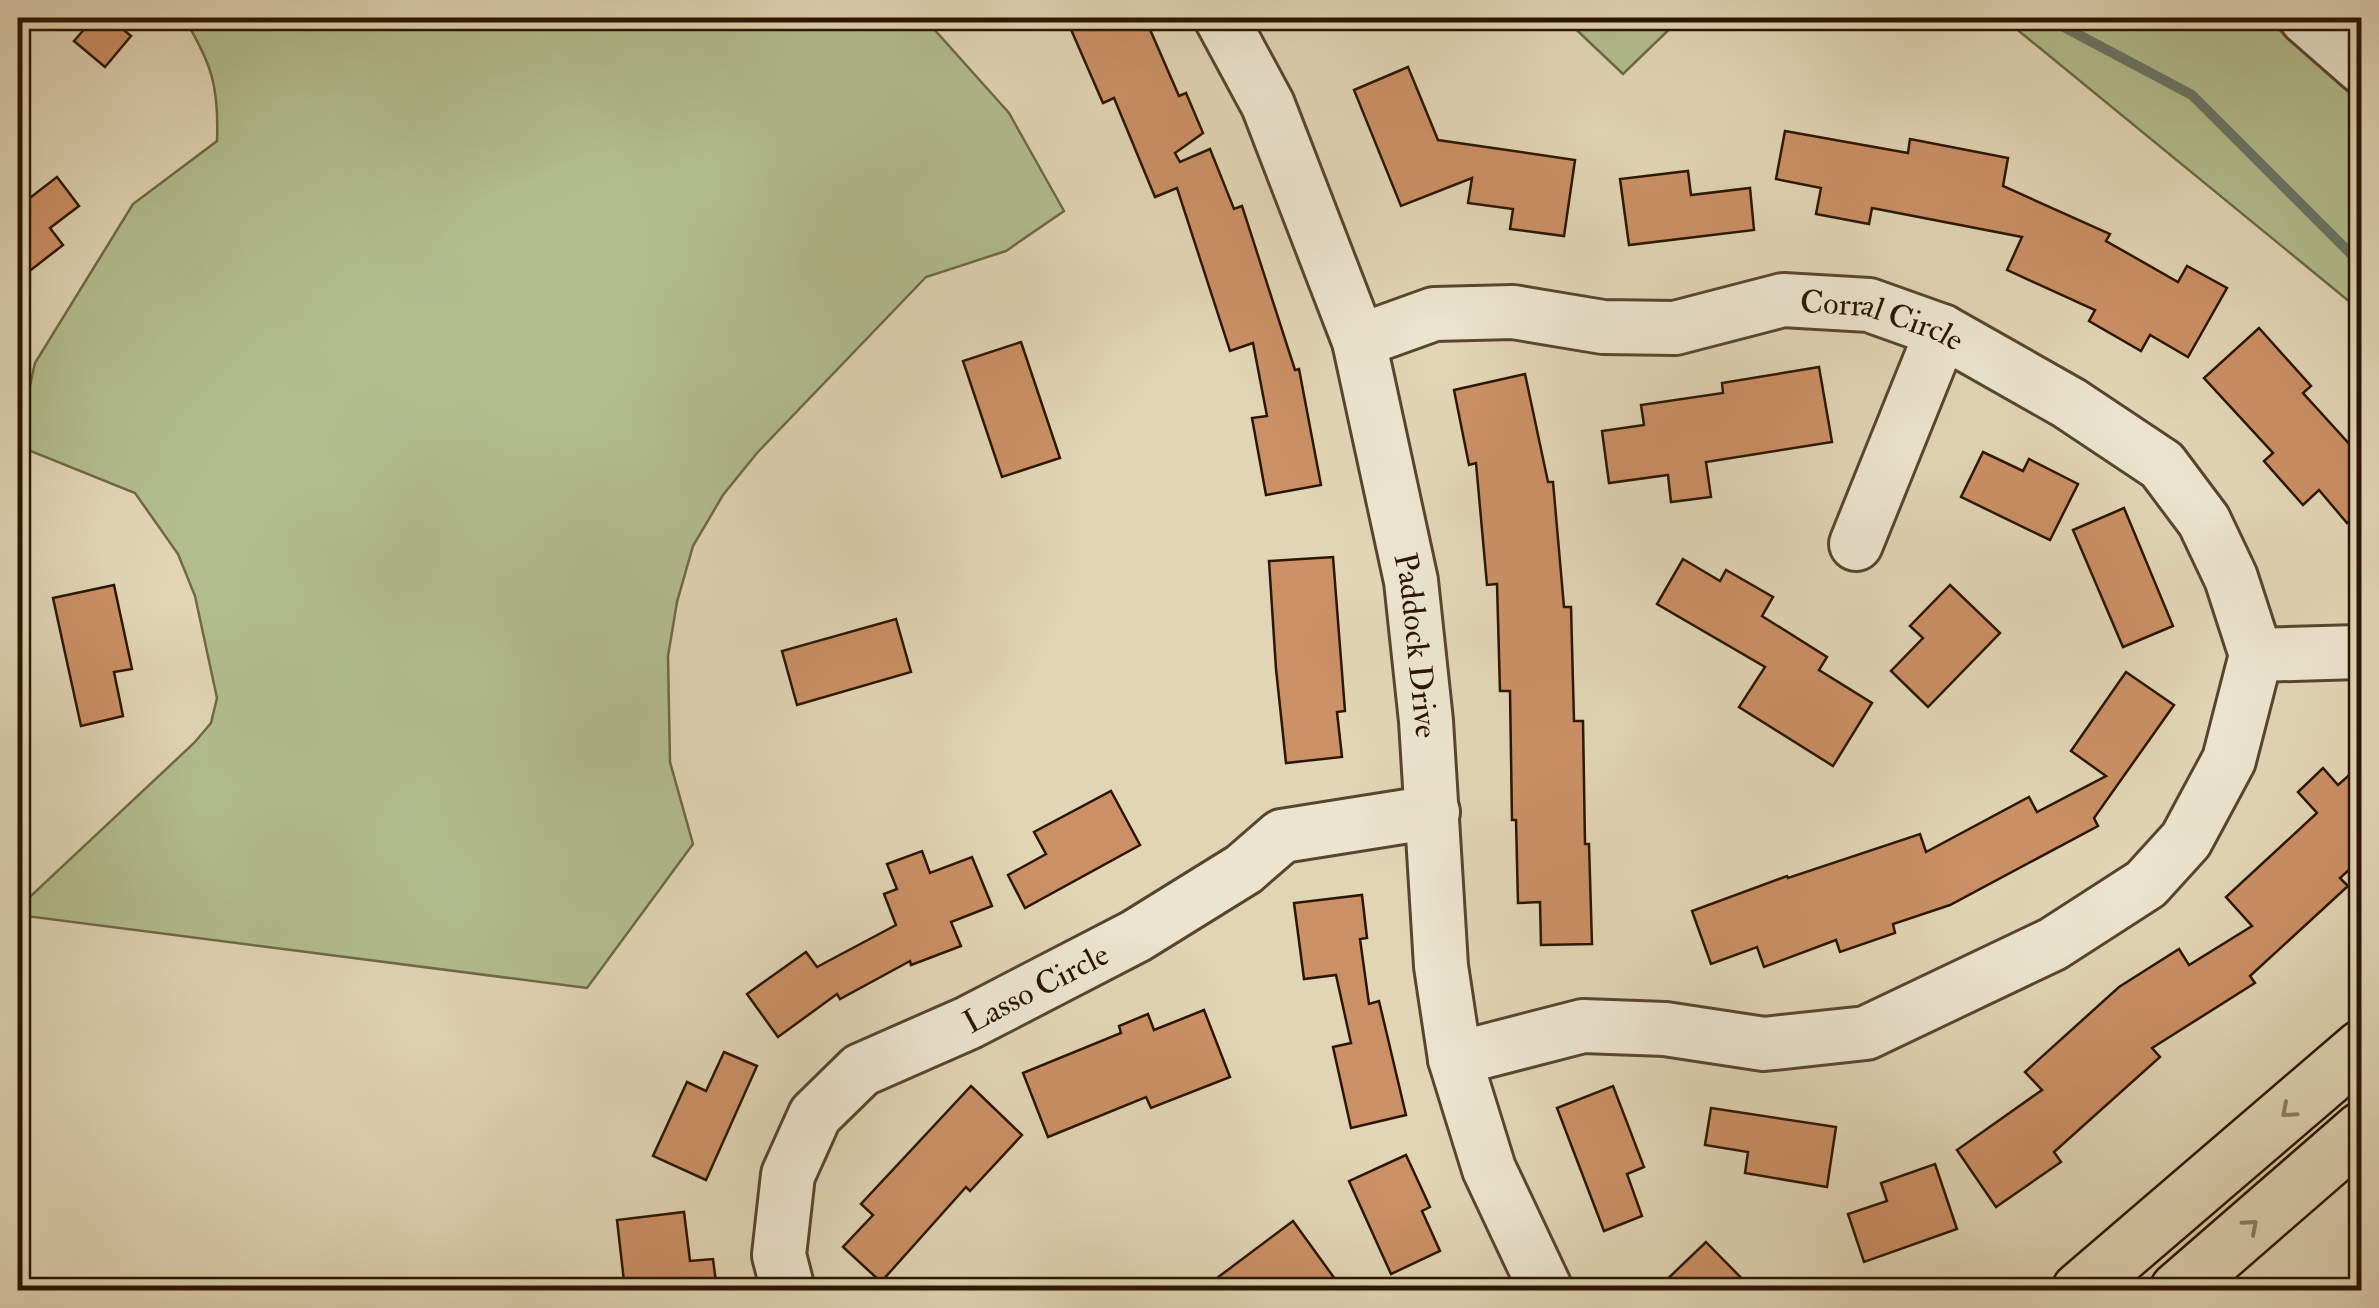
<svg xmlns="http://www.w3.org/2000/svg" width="2379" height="1308" font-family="'IM FELL Double Pica',serif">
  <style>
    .green { fill: #b2bd8e; stroke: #6e6948; stroke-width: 2.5 }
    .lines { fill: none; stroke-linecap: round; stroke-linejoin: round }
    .stream { stroke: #6a7767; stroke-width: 10 }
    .building { fill: #cb9065; stroke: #2a1502; stroke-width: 2.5 }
    .minor-casing { stroke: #58452f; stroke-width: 58 }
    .major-casing { stroke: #2a1502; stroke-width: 60 }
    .minor { stroke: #ece4cf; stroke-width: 52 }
    .major { stroke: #e1d5b5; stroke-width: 55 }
    .oneway { stroke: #8f7f64 }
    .labels { text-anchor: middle; stroke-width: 10; stroke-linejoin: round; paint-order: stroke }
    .street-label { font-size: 32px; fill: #2a1502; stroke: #ece4cf }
  </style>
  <rect width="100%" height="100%" fill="#e1d5b5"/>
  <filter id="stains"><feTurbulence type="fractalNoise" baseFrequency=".002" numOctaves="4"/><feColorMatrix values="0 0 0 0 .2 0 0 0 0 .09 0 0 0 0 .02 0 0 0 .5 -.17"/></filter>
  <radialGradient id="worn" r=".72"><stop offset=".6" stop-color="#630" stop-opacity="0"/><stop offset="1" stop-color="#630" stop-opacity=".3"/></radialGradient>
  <g class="green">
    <path d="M184,18H924L1009,113L1064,211L1006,251L926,277L757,453L723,495L693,546L677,602L668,656L670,762L693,844L587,988L18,915V908L194,743L211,723L217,698L195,596L178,554L135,493L18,446V420L26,403L35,363L133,204L217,141C219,87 212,64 184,18Z"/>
    <path d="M1564,18H1681L1623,74Z"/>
    <path d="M2003,18H2266L2361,103V311Z"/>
  </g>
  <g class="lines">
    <path class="stream" d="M2047,18L2192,95L2362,265"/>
  </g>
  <g class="building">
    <path d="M94,18H109L131,36L105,67L74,41Z"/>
    <path d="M1066,18H1145L1179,96L1186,93L1203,133L1175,153L1180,162L1210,149L1234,209L1242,206L1295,370L1299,369L1321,485L1266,495L1252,418L1267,416L1253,343L1230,351L1177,188L1155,197L1114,98L1103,103Z"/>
    <path d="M1408,67L1438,140L1575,160L1564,236L1510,229L1513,209L1468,203L1472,178L1401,206L1354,90Z"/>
    <path d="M1785,131L1908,153L1910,139L2008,158L2003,186L2110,234L2106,241L2178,282L2187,266L2227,288L2188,357L2150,335L2141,351L2089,321L2095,310L2007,270L2022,237L1872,208L1869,224L1816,214L1821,188L1776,179Z"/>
    <path d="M1688,171L1691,195L1750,188L1754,230L1629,245L1620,179Z"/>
    <path d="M57,177L79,206L50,228L63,245L18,280V207Z"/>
    <path d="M2259,328L2311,386L2303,393L2362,458V510L2347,523L2319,490L2303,505L2264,461L2273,453L2204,378Z"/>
    <path d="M1021,342L1060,458L1002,477L963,361Z"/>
    <path d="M1819,367L1832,442L1706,462L1711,497L1671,502L1668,475L1609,483L1602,431L1644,425L1641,405L1723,393L1722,383Z"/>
    <path d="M1525,374L1548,482H1553L1564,607H1571L1574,721H1583L1585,844H1589L1592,944L1541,945L1540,902L1518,903L1516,820H1512L1510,691H1500L1497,584L1487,585L1476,463L1469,465L1454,390Z"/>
    <path d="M1983,452L2023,471L2029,459L2078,484L2050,540L1961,497Z"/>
    <path d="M2124,508L2173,626L2123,647L2073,530Z"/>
    <path d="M1333,557L1345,711L1337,712L1342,757L1286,763L1276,669L1269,561Z"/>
    <path d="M1683,559L1720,581L1726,570L1773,597L1762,616L1827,657L1819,670L1872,703L1833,766L1739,707L1765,667L1657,604Z"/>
    <path d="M114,585L132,669L114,672L123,716L81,726L53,598Z"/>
    <path d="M1950,585L2000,633L1928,707L1891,671L1923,638L1910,626Z"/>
    <path d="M896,619L911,672L797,705L782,651Z"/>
    <path d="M2126,672L2174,705L2094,818L2098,826L1950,905L1893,924L1895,933L1840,952L1836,940L1764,967L1757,947L1711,964L1692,911L1787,876L1788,878L1920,834L1926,852L2029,797L2037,812L2106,776L2071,751Z"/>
    <path d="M2362,764V858L2340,878L2348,886L2250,976L2255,983L2152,1048L2160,1057L2054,1152L2061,1162L1996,1207L1957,1150L2042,1090L2025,1072L2119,987L2179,949L2189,965L2252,926L2226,897L2317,813L2298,792L2323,768L2338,785Z"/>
    <path d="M1111,791L1140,845L1025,908L1008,875L1046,854L1034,832Z"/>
    <path d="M922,851L930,873L972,857L992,906L951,922L961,946L911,965L910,961L840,999L837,994L778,1037L747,994L806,952L817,967L896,925L884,894L897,889L887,864Z"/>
    <path d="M1362,895L1367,938L1360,939L1369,1004L1379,1001L1406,1115L1351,1128L1333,1047L1351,1043L1336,975L1304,979L1294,903Z"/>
    <path d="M1204,1010L1230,1077L1151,1108L1146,1097L1048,1137L1023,1073L1121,1033L1119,1026L1148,1014L1154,1030Z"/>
    <path d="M724,1052L757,1066L706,1180L653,1156L687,1082L706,1091Z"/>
    <path d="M971,1086L1022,1135L970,1191L966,1187L881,1282L843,1247L873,1215L861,1204Z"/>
    <path d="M1613,1086L1644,1167L1627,1174L1642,1216L1604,1231L1557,1108Z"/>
    <path d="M1711,1108L1836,1127L1827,1187L1745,1173L1748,1152L1705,1145Z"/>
    <path d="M1406,1155L1430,1207L1422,1211L1440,1251L1391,1274L1349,1181Z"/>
    <path d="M1935,1164L1957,1229L1864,1262L1848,1214L1887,1201L1881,1183Z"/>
    <path d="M684,1212L690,1261L713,1259L717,1290H625L617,1220Z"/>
    <path d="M1293,1221L1335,1279L1320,1290H1201Z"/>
    <path d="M1706,1242L1753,1290H1656Z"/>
  </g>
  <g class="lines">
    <defs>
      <g id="minor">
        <path id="s1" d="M1221,18L1268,105L1359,341L1411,581L1426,721L1441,966L1455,1059L1489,1169L1546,1290"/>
        <path d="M2306,18L2362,67"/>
        <path id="s2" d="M1359,341L1434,314L1513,312L1603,327L1675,328L1783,300L1869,305L1942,331L2069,403L2162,465L2204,521L2231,578L2256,655L2229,760L2186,840L2146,884L2053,944L1866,1033L1764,1044L1665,1029L1583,1026L1455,1059"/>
        <path d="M1856,544L1942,331"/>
        <path d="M2256,655L2359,652"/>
        <path id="s3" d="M788,1290L779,1255L788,1175L815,1115L861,1070L968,1023L1136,936L1244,869L1282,836L1433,812"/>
      </g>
      <g id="major">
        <path d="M2080,1290L2362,1048"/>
        <path d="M2178,1290L2362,1130"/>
      </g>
    </defs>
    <use href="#minor" class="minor-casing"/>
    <use href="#major" class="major-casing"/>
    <use href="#minor" class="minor"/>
    <use href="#major" class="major"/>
  </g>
  <defs><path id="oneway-chevron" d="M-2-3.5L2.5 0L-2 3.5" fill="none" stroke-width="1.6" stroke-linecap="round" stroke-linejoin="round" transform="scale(2.5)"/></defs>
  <g class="oneway">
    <use href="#oneway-chevron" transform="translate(2288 1111) rotate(139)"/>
    <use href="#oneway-chevron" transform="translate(2251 1226) rotate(-41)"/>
  </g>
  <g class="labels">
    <g class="street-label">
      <text dy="11" stroke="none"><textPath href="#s2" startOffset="535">Corral Circle</textPath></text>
      <text dy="11" stroke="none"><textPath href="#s1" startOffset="662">Paddock Drive</textPath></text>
      <text dy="11" stroke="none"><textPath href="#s3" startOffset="440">Lasso Circle</textPath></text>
    </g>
  </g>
  <rect width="2379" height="1308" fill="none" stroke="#e1d5b5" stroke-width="60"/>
  <rect x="20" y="20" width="2339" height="1268" fill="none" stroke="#2a1502" stroke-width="5"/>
  <rect x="30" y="30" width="2319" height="1248" fill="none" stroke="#2a1502" stroke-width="2.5"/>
  <rect width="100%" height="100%" filter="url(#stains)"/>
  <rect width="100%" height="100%" fill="url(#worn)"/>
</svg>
